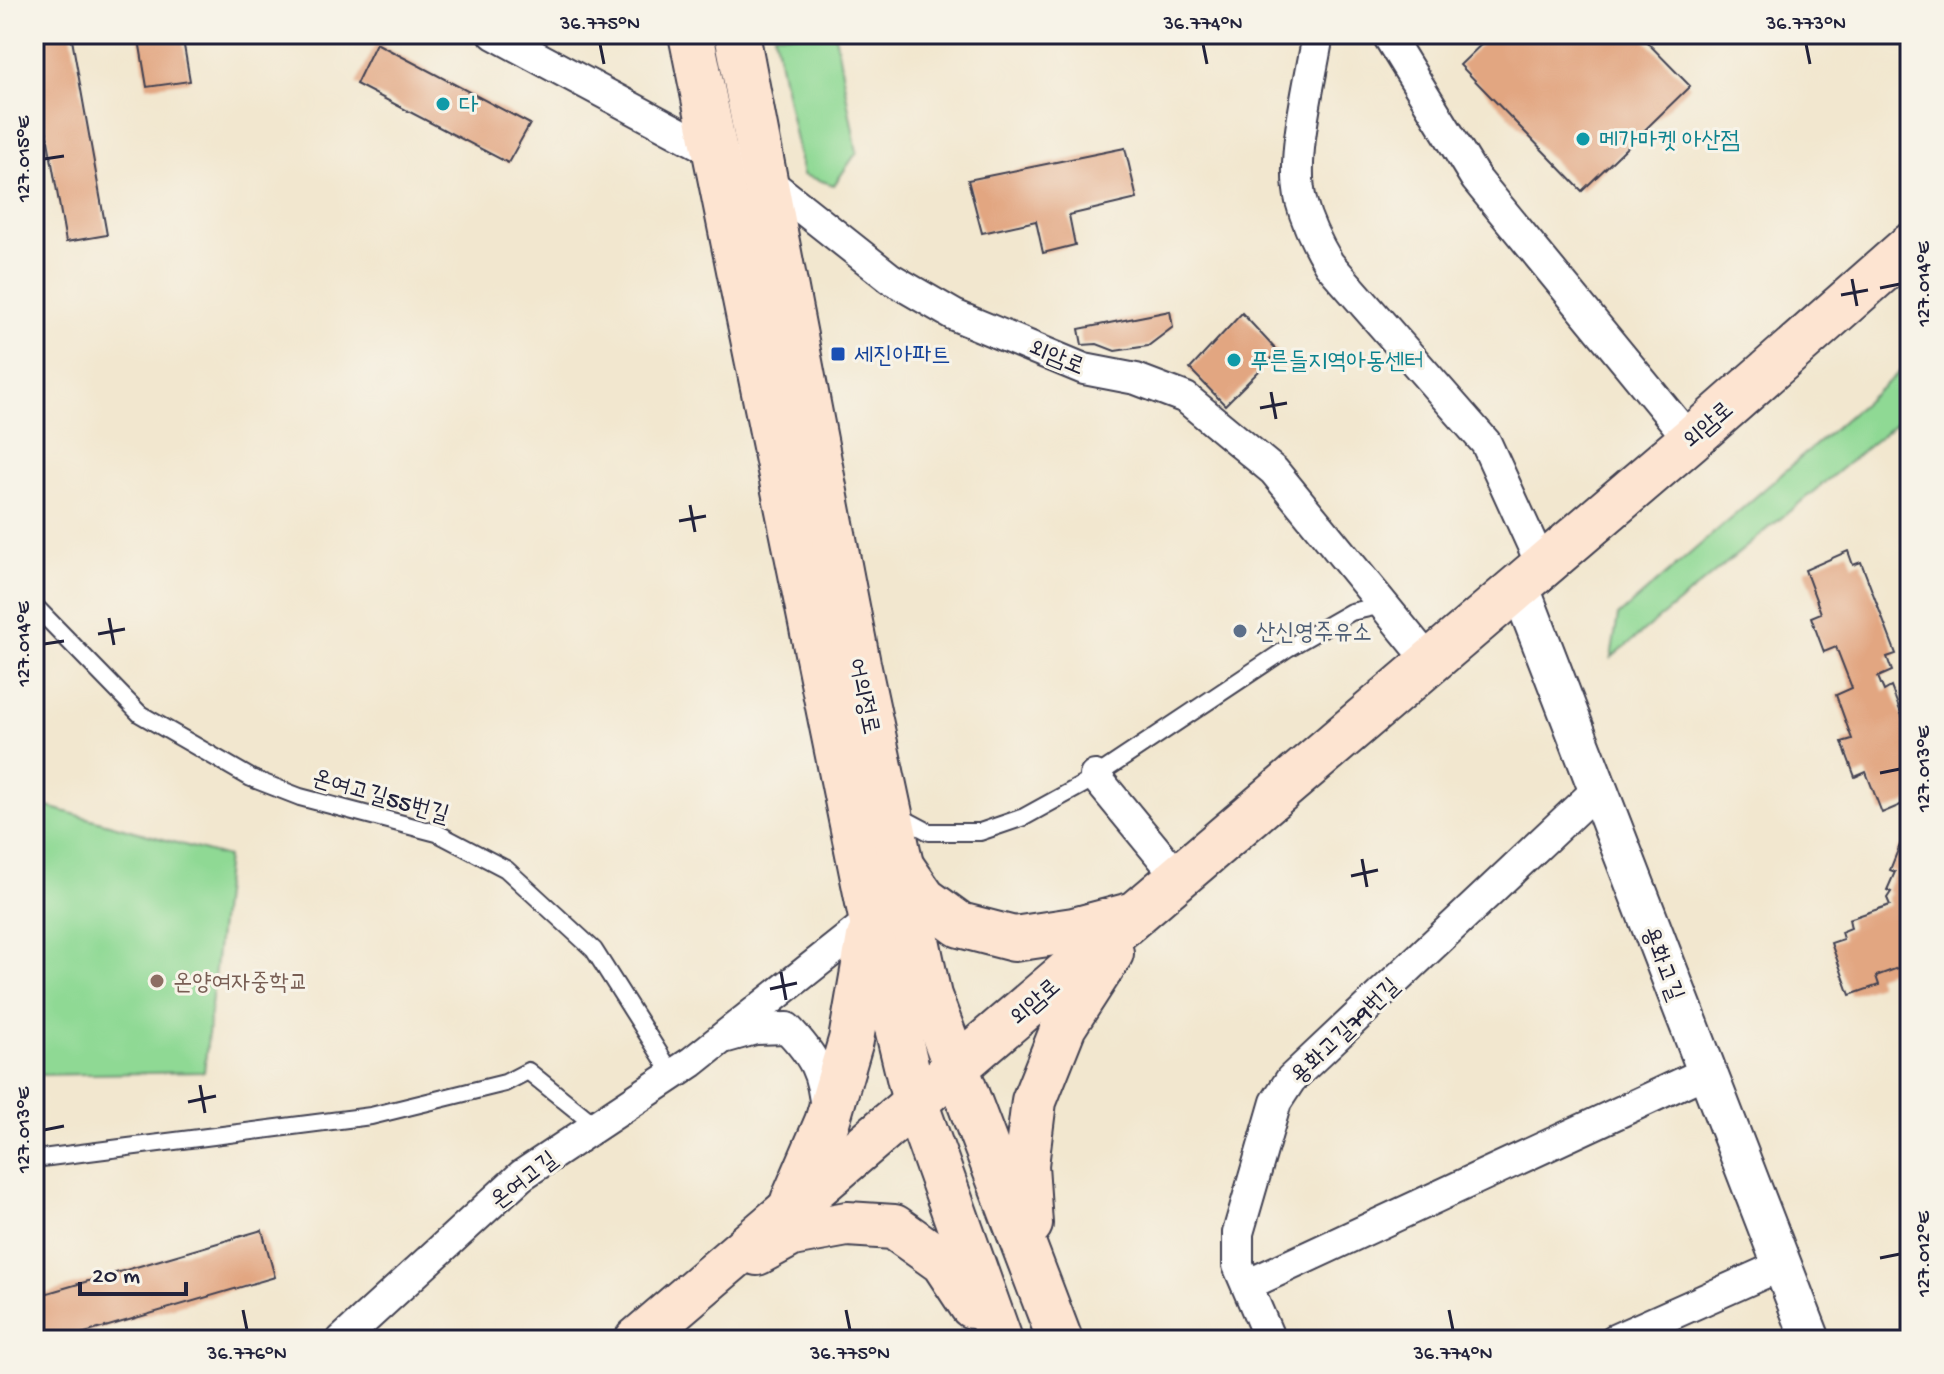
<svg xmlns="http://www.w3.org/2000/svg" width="1944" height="1374" font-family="'Gochi Hand','Poor Story',sans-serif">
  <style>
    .green { fill: #8fd994; stroke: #587e68; stroke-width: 2 }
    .building { fill: #e2a681 }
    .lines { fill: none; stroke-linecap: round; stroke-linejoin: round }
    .service-casing { stroke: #414051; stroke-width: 20 }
    .minor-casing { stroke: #414051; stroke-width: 34 }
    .tertiary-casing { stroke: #414051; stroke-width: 42 }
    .secondary-casing { stroke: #414051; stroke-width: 48 }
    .service { stroke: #fff; stroke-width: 16 }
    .minor { stroke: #fff; stroke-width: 30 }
    .tertiary { stroke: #fff; stroke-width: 38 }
    .secondary { stroke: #fde4d1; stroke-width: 44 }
    .ticks { fill: none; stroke: #22223b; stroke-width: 3 }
    .culture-dot { fill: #0f9aa8; stroke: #f7f3e8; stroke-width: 3 }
    .transit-dot { fill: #1a4fb4; stroke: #f7f3e8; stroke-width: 3 }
    .service-dot { fill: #5c6f8a; stroke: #f7f3e8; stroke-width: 3 }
    .education-dot { fill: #8d6e63; stroke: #f7f3e8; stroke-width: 3 }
    .labels { text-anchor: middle; stroke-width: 6; stroke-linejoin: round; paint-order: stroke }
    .culture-label { font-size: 24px; fill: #0d838f; stroke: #f7f3e8; text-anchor: start }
    .transit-label { font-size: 24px; fill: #164399; stroke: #f7f3e8; text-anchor: start }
    .street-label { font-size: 24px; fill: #22223b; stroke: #f7f3e8 }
    .service-label { font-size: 24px; fill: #4e5e75; stroke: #f7f3e8; text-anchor: start }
    .education-label { font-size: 24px; fill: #785e54; stroke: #f7f3e8; text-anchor: start }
    .neatline { fill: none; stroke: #22223b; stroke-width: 3 }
    .ticks-label { font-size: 20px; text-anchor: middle; fill: #22223b }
  </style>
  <rect width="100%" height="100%" fill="#f7f3e8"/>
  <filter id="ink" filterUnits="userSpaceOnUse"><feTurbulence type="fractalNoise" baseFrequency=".0125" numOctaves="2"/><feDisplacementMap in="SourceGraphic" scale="16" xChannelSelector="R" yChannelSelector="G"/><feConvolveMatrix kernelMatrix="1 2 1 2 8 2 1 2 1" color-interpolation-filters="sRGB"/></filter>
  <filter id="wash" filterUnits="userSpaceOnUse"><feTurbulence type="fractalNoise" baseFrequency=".006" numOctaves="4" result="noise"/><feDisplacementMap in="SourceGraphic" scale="32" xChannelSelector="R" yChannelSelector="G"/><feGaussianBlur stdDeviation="1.8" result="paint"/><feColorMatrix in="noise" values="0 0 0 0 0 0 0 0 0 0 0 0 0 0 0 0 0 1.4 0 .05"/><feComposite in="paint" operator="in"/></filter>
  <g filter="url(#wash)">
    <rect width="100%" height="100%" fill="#f2e7cf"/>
    <g class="green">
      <path d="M774,34H835L857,152L834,185L803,175Z"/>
      <path d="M1910,363V412L1611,658L1618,616Z"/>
      <path d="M34,803L227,857L204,1072L34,1075Z"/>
    </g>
    <g id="blocks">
      <g class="building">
        <path d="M34,34H71L107,235L66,242L34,62Z"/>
        <path d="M138,34H182L190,81L147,87Z"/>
        <path d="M1492,34H1639L1690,86L1582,191L1460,65Z"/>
        <path d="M376,43L530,124L508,163L356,84Z"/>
        <path d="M1125,148L1137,199L1069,215L1075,245L1043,253L1036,221L982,233L968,180Z"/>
        <path d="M1170,311L1173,327L1148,346L1115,351L1097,344L1082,345L1079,329Z"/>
        <path d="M1242,313L1278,352L1225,405L1190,369Z"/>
        <path d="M1848,551L1853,565L1861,562L1896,654L1887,657L1892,671L1878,677L1884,691L1891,687L1910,737V801L1882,813L1866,772L1855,777L1842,742L1852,739L1836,695L1852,688L1836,647L1824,652L1811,617L1821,613L1805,570Z"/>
        <path d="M1900,845L1910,849L1909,964L1876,976L1879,985L1850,995L1831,943L1843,939L1841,932L1851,928L1849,919L1890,905L1887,898L1891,892L1887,890L1895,872L1890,870Z"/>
        <path d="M262,1230L275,1277L61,1340H34V1297Z"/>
      </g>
    </g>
  </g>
  <g filter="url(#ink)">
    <use href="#blocks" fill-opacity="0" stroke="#414051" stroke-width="2"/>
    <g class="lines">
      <defs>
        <g id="service">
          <path d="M34,605L140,714L251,778L300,797L437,833L506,869L594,950L673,1075"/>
          <path d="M895,814L929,832H980L1024,817L1084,784L1288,648L1351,612L1383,605"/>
          <path d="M34,1159L371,1116L505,1083L528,1071L596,1126"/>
        </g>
        <g id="minor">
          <path d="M494,34L765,179L890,278L954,315L1084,369L1136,379L1186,398L1274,471L1430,662"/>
          <path d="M1318,34C1311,80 1290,157 1301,201C1307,224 1317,244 1329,264L1486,443L1542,566"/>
          <path d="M1387,34L1476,179L1690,440"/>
          <path d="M1095,776L1178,877"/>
          <path d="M727,1037L755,1029L787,1028C814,1056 823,1072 826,1111"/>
          <path d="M1247,1285L1706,1072"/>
          <path d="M342,1340L522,1175L692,1062L872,919"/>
          <path d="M1270,1340L1238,1265V1233L1276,1102L1291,1079L1597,790"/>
          <path d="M1614,1340L1782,1265"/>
        </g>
        <path id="tertiary" d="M1519,585L1811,1340"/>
        <g id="secondary">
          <path d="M691,34L874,932L915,1102L1000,1340"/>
          <path d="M737,34L858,664L929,996L1060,1340"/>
          <path d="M904,870L924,899L960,925L1014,939L1074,930L1127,916"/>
          <path d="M793,1201L827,1122L851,1040L869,937"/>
          <path d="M1030,1224L1026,1165L1034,1101L1064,1026L1111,953"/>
          <path d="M757,1253L792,1234L847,1224L894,1227L943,1262L972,1306"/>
          <path d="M637,1340L1690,440L1910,246"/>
        </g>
      </defs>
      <use href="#service" class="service-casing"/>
      <use href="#minor" class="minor-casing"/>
      <use href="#tertiary" class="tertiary-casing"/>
      <use href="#secondary" class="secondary-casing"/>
      <use href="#service" class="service"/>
      <use href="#minor" class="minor"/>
      <use href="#tertiary" class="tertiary"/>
      <use href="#secondary" class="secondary"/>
    </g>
  </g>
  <path class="ticks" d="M600,44L604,64M1203,44L1207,64M1806,44L1810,64M44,159L64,156M1852,279L1857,306M1880,288L1900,284M1841,295L1868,290M1271,392L1276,419M1260,408L1287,403M690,505L695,532M679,521L706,516M109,618L114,645M98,634L125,629M44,644L64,641M1880,773L1900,769M1362,859L1367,887M1351,876L1378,870M781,972L786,1000M770,989L797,983M200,1085L205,1113M188,1102L216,1096M44,1130L64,1126M1880,1258L1900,1254M243,1310L247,1330M846,1310L850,1330M1449,1310L1453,1330"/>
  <g class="culture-dot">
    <circle cx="443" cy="104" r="8"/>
    <circle cx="1583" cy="139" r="8"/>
    <circle cx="1234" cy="360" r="8"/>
  </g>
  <rect class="transit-dot" x="830" y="346" width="16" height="16" rx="4"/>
  <circle class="service-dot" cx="1240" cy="631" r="8"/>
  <circle class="education-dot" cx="157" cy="981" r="8"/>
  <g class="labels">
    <g class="culture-label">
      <text x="459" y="112">다</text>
      <text x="1599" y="147">메가마켓 아산점</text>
      <text x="1250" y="368">푸른들지역아동센터</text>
    </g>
    <g class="transit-label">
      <text x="854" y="362">세진아파트</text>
    </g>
    <g class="street-label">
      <text transform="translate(1057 356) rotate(22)" y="8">외암로</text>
      <text transform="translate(1707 424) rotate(-41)" y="8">외암로</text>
      <text transform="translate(865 696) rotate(78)" y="8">어의정로</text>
      <text transform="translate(381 795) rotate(16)" y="8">온여고길55번길</text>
      <text transform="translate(1664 963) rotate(69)" y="8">용화고길</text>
      <text transform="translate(1034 1001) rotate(-41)" y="8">외암로</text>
      <text transform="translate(1344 1030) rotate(-44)" y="8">용화고길79번길</text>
      <text transform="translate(523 1179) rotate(-38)" y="8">온여고길</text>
    </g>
    <g class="service-label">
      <text x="1256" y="639">산신영주유소</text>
    </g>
    <g class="education-label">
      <text x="173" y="989">온양여자중학교</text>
    </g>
  </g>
  <rect width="1944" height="1374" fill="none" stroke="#f7f3e8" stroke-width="88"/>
  <path d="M80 1282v12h106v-12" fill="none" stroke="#22223b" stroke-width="4"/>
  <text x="92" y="1282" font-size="24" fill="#22223b" stroke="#f7f3e8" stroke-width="6" paint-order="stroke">20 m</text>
  <rect x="44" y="44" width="1856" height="1286" class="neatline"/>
  <g class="ticks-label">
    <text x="600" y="29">36.775°N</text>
    <text x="1203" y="29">36.774°N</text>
    <text x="1806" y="29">36.773°N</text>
    <text transform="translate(22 159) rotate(-90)" y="7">127.015°E</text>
    <text transform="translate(1922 284) rotate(-90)" y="7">127.014°E</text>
    <text transform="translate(22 644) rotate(-90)" y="7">127.014°E</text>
    <text transform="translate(1922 769) rotate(-90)" y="7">127.013°E</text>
    <text transform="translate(22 1130) rotate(-90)" y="7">127.013°E</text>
    <text transform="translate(1922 1254) rotate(-90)" y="7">127.012°E</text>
    <text x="247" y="1359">36.776°N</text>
    <text x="850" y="1359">36.775°N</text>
    <text x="1453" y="1359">36.774°N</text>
  </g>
</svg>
